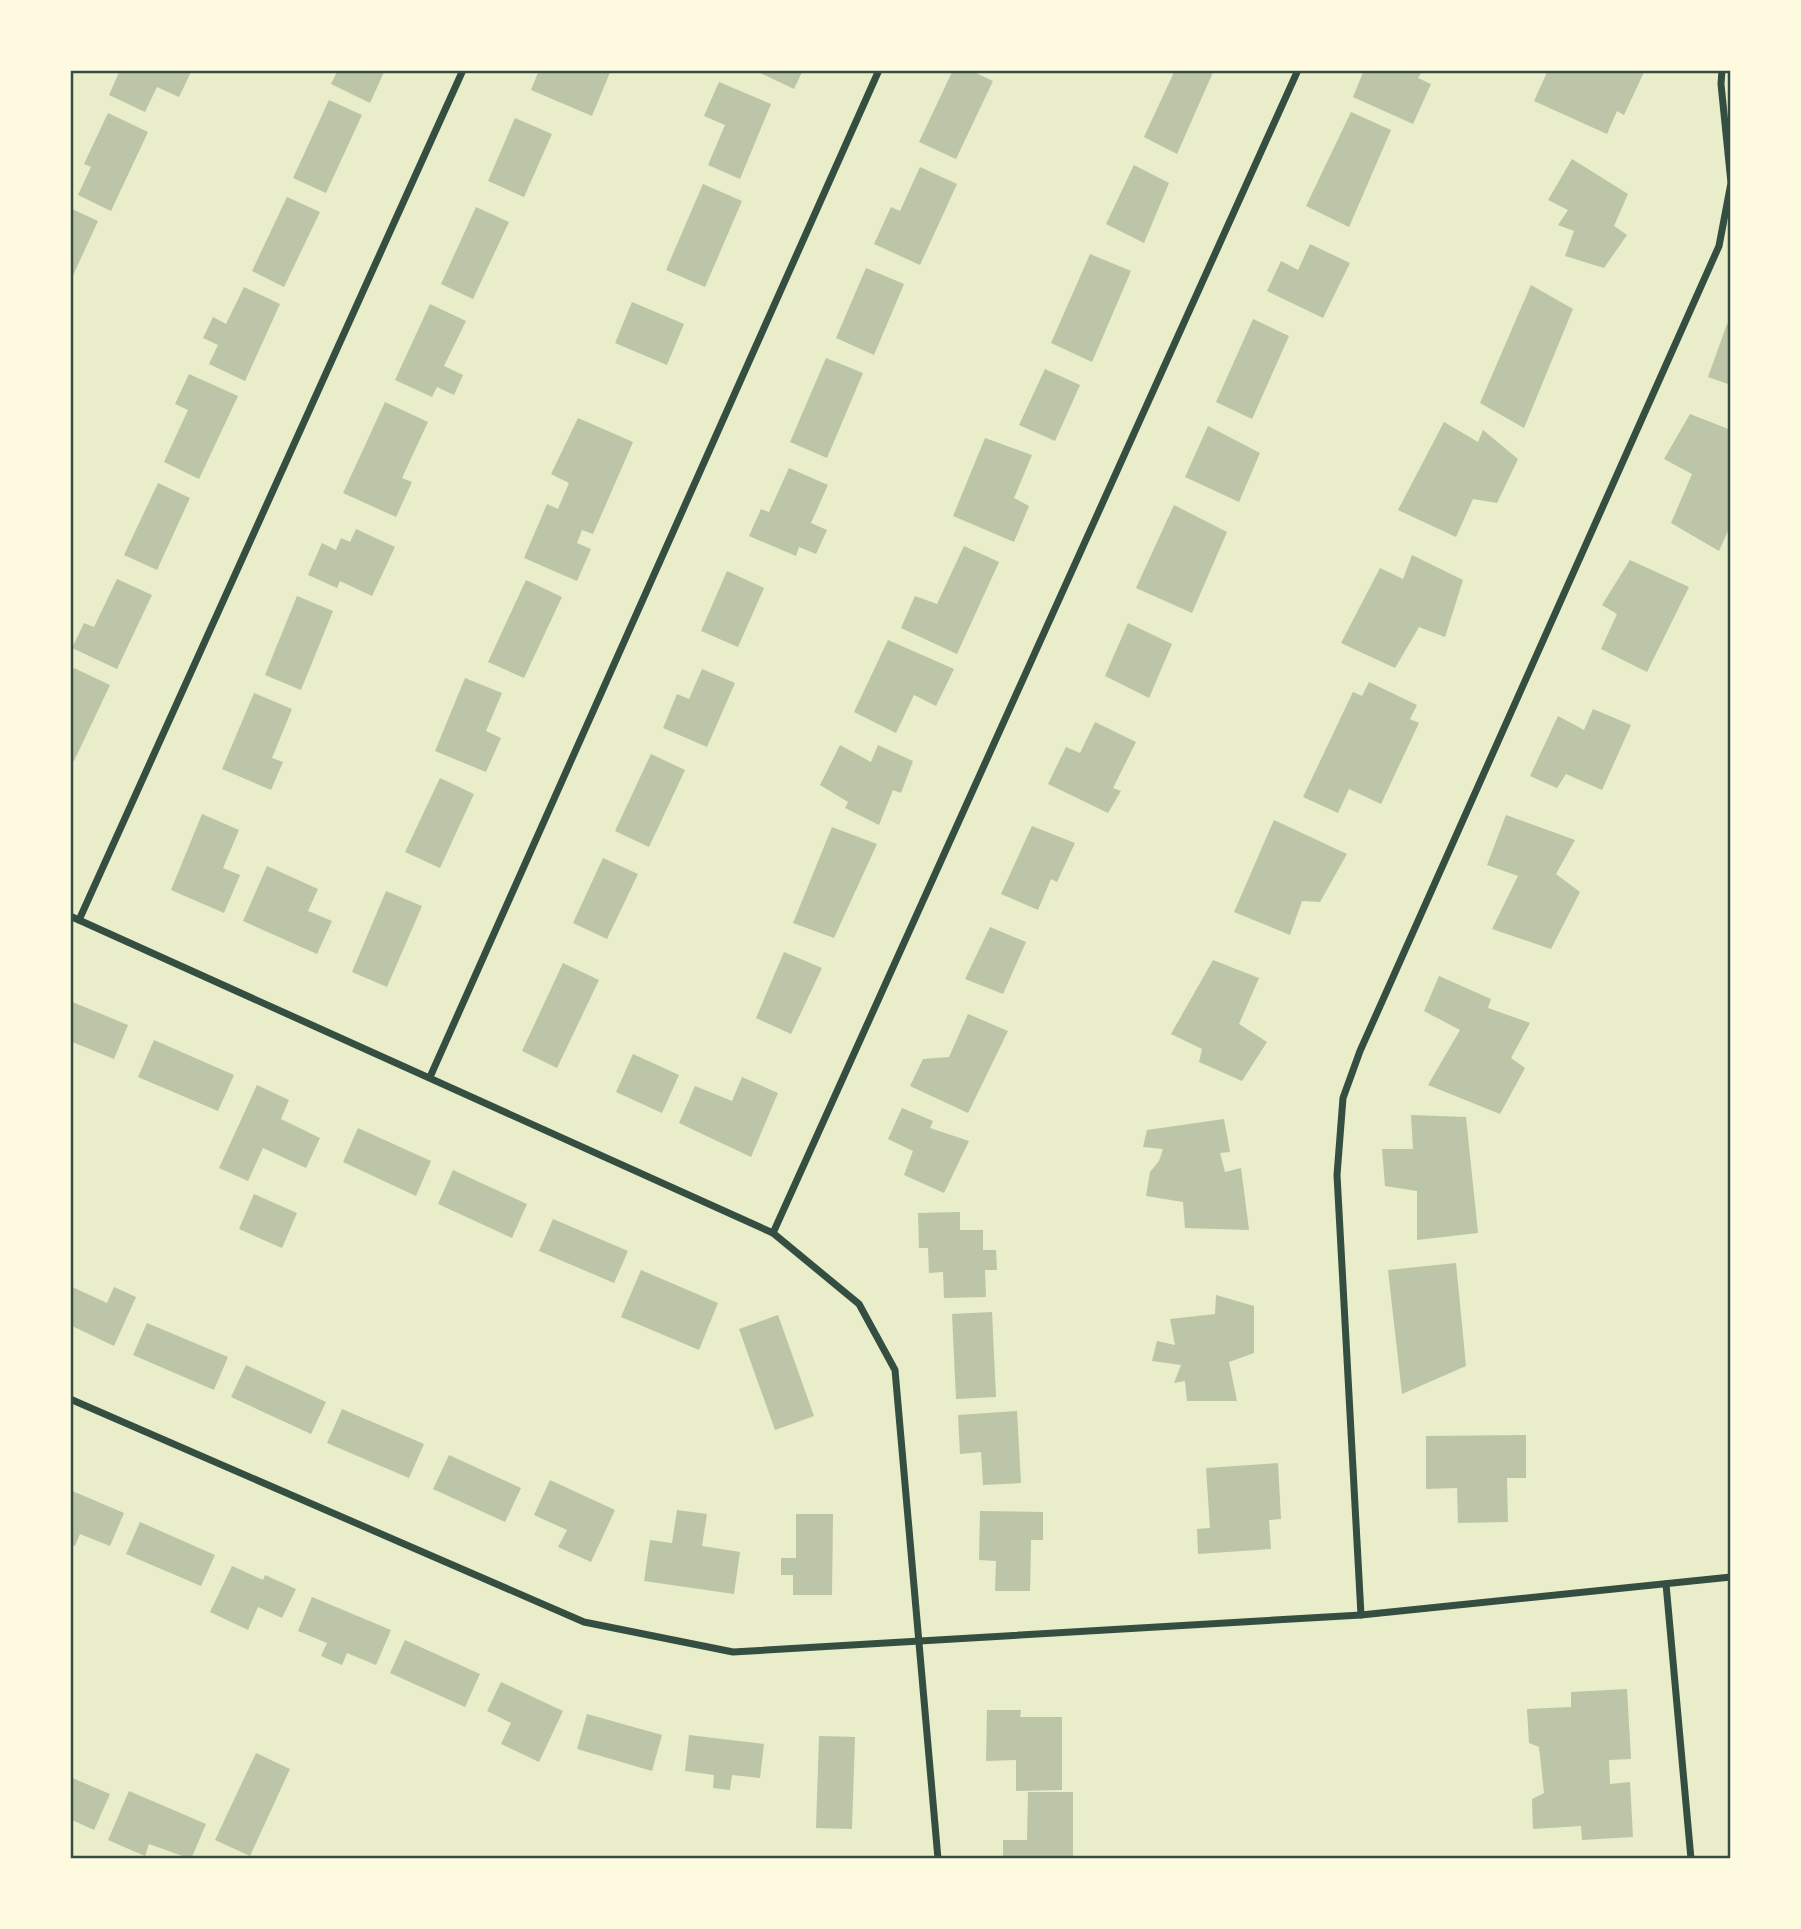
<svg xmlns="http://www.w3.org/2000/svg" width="1801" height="1929" font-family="'PT Sans Narrow',sans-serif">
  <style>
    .building { fill: #bcc5a7 }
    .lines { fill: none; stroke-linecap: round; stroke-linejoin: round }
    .minor { stroke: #344e41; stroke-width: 7 }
    .neatline { fill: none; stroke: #344e41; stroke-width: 2.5 }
  </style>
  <rect width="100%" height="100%" fill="#e9edc9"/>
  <g class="building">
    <path d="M120,70H192L179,97L157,87L145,112L109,95Z"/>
    <path d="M338,70H385L370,103L331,84Z"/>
    <path d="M539,70H611L592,116L531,90Z"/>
    <path d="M754,70H803L794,89Z"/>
    <path d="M953,70H970L993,81L956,159L919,142Z"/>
    <path d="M1175,70H1214L1177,154L1144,137Z"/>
    <path d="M1364,70H1423L1418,78L1431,84L1413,124L1353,97Z"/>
    <path d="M1548,70H1645L1624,115L1617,111L1607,134L1534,101Z"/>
    <path d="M719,82L771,104L740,179L708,165L725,125L704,116Z"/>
    <path d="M329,100L362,115L326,193L293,178Z"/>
    <path d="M1351,112L1391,130L1349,227L1306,206Z"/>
    <path d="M108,113L148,132L111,211L78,195L91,167L84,164Z"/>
    <path d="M515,118L552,134L524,197L488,181Z"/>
    <path d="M1572,159L1628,194L1614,226L1627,235L1604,268L1565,256L1574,231L1558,225L1568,210L1548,200Z"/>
    <path d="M1134,165L1169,183L1144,243L1106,224Z"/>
    <path d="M920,167L957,184L920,265L874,244L891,207L900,211Z"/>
    <path d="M703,184L742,201L705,287L666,270Z"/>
    <path d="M287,197L320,212L284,287L252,271Z"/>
    <path d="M476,207L509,222L473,299L441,284Z"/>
    <path d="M70,208L98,221L70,282Z"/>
    <path d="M1310,244L1350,263L1323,318L1267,291L1281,261L1298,270Z"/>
    <path d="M1090,254L1131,271L1092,362L1051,343Z"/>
    <path d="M866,268L904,284L874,355L836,338Z"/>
    <path d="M1531,285L1573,309L1524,428L1480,403Z"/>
    <path d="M244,287L280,304L245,381L209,364L218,345L203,338L213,317L226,324Z"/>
    <path d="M632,302L684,324L667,365L615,343Z"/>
    <path d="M430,304L466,321L444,366L463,375L454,395L437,387L432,397L395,380Z"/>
    <path d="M1253,319L1289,336L1252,419L1216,402Z"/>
    <path d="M1727,324L1731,325V385L1708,377Z"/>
    <path d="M826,358L863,373L827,458L790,442Z"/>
    <path d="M1045,369L1080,385L1055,441L1019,425Z"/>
    <path d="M189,374L238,396L199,479L164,462L188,410L175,404Z"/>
    <path d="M385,402L428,422L402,478L412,482L396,517L343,493Z"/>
    <path d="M1690,414L1731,430V524L1719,551L1671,523L1692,474L1664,459Z"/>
    <path d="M578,418L633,442L593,534L582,530L577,543L591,549L577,581L524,558L547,504L558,509L569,483L551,474Z"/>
    <path d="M1444,422L1478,442L1483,430L1518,459L1497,503L1473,499L1456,537L1398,510Z"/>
    <path d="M1208,426L1260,453L1239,502L1185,477Z"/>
    <path d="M985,438L1032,455L1014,498L1029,506L1014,542L953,516Z"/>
    <path d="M789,468L828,485L811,523L827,530L816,554L799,547L796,556L749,536L761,509L769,512Z"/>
    <path d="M158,483L190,498L157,570L124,555Z"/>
    <path d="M1174,505L1227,532L1192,613L1136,588Z"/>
    <path d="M356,529L395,547L372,596L340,581L337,588L308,575L322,543L336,550L341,538L350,542Z"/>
    <path d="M964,546L999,562L957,654L901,628L915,596L937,604Z"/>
    <path d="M1412,555L1463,580L1445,637L1419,627L1395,668L1341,643L1380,568L1403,579Z"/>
    <path d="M1630,560L1689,587L1647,672L1601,649L1617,614L1602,605Z"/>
    <path d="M727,571L764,588L738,647L701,631Z"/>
    <path d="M117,579L152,595L117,669L72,648L84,623L94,627Z"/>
    <path d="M526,580L562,597L524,678L488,662Z"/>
    <path d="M297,596L333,611L301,690L265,675Z"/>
    <path d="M1128,623L1172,644L1149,698L1105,676Z"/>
    <path d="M888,640L954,669L936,706L914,695L896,733L854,712Z"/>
    <path d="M74,668L110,685L74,761L70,759V677Z"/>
    <path d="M702,669L735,683L707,747L663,728L677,694L689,699Z"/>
    <path d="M465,678L502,693L486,731L501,738L486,772L435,751Z"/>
    <path d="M1369,682L1417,705L1410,719L1419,723L1381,804L1349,789L1338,813L1303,797L1353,692L1362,696Z"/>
    <path d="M254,693L292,709L272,758L283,762L271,790L222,769Z"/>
    <path d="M1593,709L1631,725L1602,790L1566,774L1557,788L1530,776L1558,716L1584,730Z"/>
    <path d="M1095,722L1136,742L1113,788L1121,791L1108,813L1048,784L1066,747L1080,753Z"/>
    <path d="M840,745L871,762L878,745L913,761L901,793L893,790L879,825L845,808L848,802L820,785Z"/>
    <path d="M651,754L685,770L649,847L615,831Z"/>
    <path d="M440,778L474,794L440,868L405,852Z"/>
    <path d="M202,814L239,830L223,868L240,875L224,913L171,890Z"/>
    <path d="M1506,815L1575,840L1556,874L1580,892L1551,949L1492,929L1518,876L1487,865Z"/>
    <path d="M1274,820L1347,854L1320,902L1302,901L1290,935L1234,912Z"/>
    <path d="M1032,826L1075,843L1057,882L1051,879L1038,910L1001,894Z"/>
    <path d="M832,827L877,844L834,938L793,923Z"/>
    <path d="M603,858L638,874L607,939L573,923Z"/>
    <path d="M267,866L318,889L308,911L332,921L317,954L243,921Z"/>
    <path d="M386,891L422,906L387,987L352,972Z"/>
    <path d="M990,927L1026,942L1003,994L965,979Z"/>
    <path d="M784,952L822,968L791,1034L756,1018Z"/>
    <path d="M1213,960L1259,978L1239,1024L1267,1042L1242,1081L1199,1062L1202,1049L1171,1034Z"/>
    <path d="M563,963L599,980L557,1068L522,1051Z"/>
    <path d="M1439,976L1491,999L1488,1008L1530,1023L1511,1058L1525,1068L1500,1114L1428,1085L1460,1030L1424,1011Z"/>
    <path d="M70,1001L128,1025L114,1059L70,1041Z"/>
    <path d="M968,1014L1008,1031L968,1113L910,1086L923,1059L949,1057Z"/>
    <path d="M154,1040L234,1075L218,1111L138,1077Z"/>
    <path d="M633,1054L679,1075L662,1113L616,1092Z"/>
    <path d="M742,1077L778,1093L751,1157L679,1123L695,1086L732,1101Z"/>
    <path d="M257,1085L289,1100L281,1119L320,1138L306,1168L263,1148L248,1181L219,1168Z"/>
    <path d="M902,1108L933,1121L930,1128L969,1141L944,1193L904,1175L913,1151L888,1139Z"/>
    <path d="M1411,1115L1466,1117L1478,1233L1417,1240V1191L1385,1186L1382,1149H1413Z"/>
    <path d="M1224,1119L1230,1152L1220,1153L1225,1172L1241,1168L1249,1230L1185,1228L1183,1202L1146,1196L1150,1172L1159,1161L1163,1149L1143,1147L1147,1130Z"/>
    <path d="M358,1128L431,1161L416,1196L343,1162Z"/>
    <path d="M453,1170L527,1204L512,1238L438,1204Z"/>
    <path d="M254,1194L297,1213L282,1248L239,1229Z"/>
    <path d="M960,1212V1230H983V1250H996L997,1270H985L986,1297L944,1298L943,1272L929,1273L928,1248H919L918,1213Z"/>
    <path d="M553,1219L628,1251L614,1283L539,1251Z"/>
    <path d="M1456,1263L1466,1366L1402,1394L1388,1270Z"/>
    <path d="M641,1270L718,1303L699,1350L621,1317Z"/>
    <path d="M70,1286L107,1303L114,1287L136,1297L114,1346L70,1325Z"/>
    <path d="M1216,1295L1254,1306V1353L1229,1362L1237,1401H1187L1185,1381L1174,1383L1181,1365L1152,1361L1157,1341L1175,1345L1170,1319L1215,1314Z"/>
    <path d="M992,1312L996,1397L956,1399L952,1314Z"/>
    <path d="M778,1315L814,1416L775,1430L739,1329Z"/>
    <path d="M147,1323L228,1357L214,1390L133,1355Z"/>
    <path d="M246,1365L326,1402L311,1434L231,1397Z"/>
    <path d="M342,1409L424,1444L409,1478L327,1443Z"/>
    <path d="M1017,1411L1021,1483L983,1485L981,1452L960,1454L958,1415Z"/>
    <path d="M1526,1435V1478H1507L1508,1522L1458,1523L1457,1488L1426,1489V1436Z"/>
    <path d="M449,1455L521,1488L505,1522L433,1489Z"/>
    <path d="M1278,1463L1281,1519L1269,1520L1271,1549L1198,1554L1197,1529L1210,1528L1206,1468Z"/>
    <path d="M550,1480L615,1510L591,1562L558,1547L567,1530L534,1515Z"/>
    <path d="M70,1490L124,1513L110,1546L80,1534L75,1546L70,1544Z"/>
    <path d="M677,1510L707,1514L702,1546L740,1552L734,1594L644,1581L650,1540L672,1543Z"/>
    <path d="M980,1511L1043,1512V1540H1031L1030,1591H995L996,1561L979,1560Z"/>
    <path d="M796,1514H833L832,1595H793V1575H781V1558H796Z"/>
    <path d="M140,1522L215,1555L201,1586L126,1554Z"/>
    <path d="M232,1566L263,1580L265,1575L296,1589L282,1618L258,1607L248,1630L210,1612Z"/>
    <path d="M312,1597L391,1630L376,1665L347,1653L342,1665L321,1656L327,1643L298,1631Z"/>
    <path d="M405,1640L480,1674L465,1707L390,1673Z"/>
    <path d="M501,1682L563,1711L539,1762L501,1744L511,1723L487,1711Z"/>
    <path d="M1627,1689L1631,1759L1609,1760L1610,1784L1630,1782L1633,1837L1582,1840L1581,1826L1533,1829L1532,1799L1544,1793L1539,1747L1529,1743L1527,1709L1571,1707V1692Z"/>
    <path d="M987,1710H1021L1020,1717H1062V1790L1016,1791V1760L986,1761Z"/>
    <path d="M587,1714L662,1735L652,1771L577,1749Z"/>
    <path d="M689,1735L764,1744L760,1778L732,1775L730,1790L713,1788L714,1775L685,1771Z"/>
    <path d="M819,1736L855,1737L852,1829L816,1828Z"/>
    <path d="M256,1753L290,1769L250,1856L215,1840Z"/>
    <path d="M70,1777L110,1794L94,1830L70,1819Z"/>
    <path d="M129,1791L206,1824L191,1859L149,1844L145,1856L108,1840Z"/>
    <path d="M1028,1792H1073V1859H1003V1840H1027Z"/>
  </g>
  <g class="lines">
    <g class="minor">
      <path d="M70,916L773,1233L859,1304L895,1370L938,1859"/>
      <path d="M79,920L463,70"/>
      <path d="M430,1077L879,70"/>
      <path d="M773,1233L1298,70"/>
      <path d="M70,1399L584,1622L733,1652L1361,1615L1731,1577"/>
      <path d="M1666,1584L1691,1859"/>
      <path d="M1361,1615L1337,1175L1343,1098L1360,1051L1719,246L1731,183L1721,84L1722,70"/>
    </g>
  </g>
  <rect width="1801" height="1929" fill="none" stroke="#fefae0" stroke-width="144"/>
  <rect x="72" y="72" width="1657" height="1785" class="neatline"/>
</svg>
